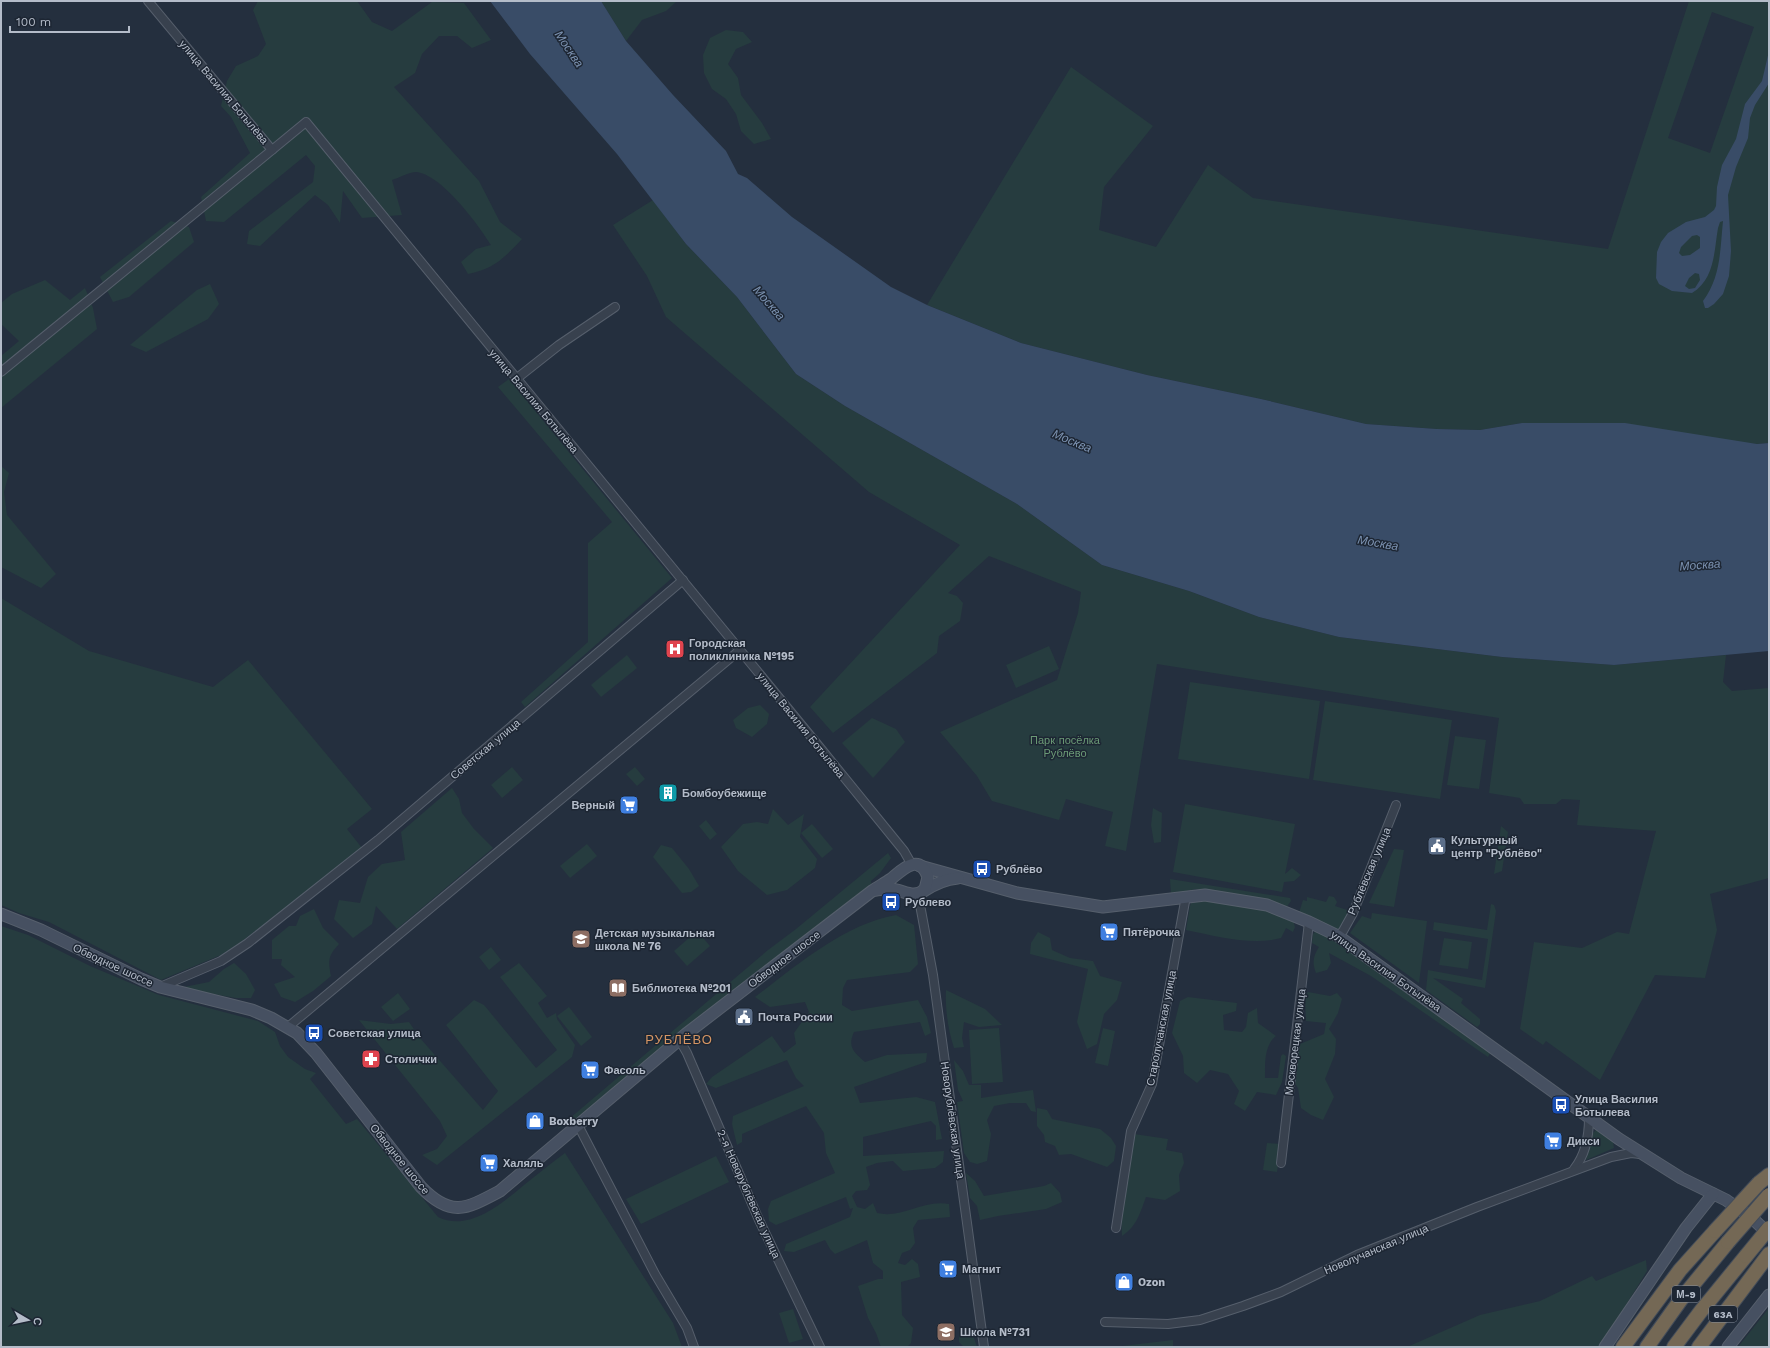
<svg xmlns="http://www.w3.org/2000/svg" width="1770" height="1348" font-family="'Work Sans',sans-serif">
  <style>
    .green { fill: #263c3f; fill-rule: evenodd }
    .water { fill: #394c67; fill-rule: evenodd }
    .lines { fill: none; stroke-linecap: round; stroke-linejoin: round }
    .street-casing { stroke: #565f6c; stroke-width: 10 }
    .secondary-casing { stroke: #565f6c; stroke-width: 13 }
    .highway-casing { stroke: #434c59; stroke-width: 16 }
    .street { stroke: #38414e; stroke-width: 8 }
    .secondary { stroke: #465061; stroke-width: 11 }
    .highway { stroke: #746855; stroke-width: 14 }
    .highway-bridge-casing { stroke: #434c59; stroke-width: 16; stroke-linecap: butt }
    .highway-bridge { stroke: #746855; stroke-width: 14 }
    .labels { text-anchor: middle; stroke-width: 3; stroke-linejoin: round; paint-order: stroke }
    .shield { fill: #1d2633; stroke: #878f9c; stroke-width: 1 }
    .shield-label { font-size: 10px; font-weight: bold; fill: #b4bcc9 }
    .street-label { font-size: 11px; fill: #b4bcc9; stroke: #1d2633 }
    .poi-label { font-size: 11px; font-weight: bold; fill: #b4bcc9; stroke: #1d2633; text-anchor: start }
    .park-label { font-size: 11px; fill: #6b9a76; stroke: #1d2633 }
    .water-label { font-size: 12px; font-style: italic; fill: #7c92b1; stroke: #1d2633 }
    .quarter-label { font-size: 13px; letter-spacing: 1px; fill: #d59563; stroke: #1d2633 }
  </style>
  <rect width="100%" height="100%" fill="#242f3e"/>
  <g class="green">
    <path d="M258,1H357L372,22L392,31L432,2L464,3L491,40L472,48L457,36H439L422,54L415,73L394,87L479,181L500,222L522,239C504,258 494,269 468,274L461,262L476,249L491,245C478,224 441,174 416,172C409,172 399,178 392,180L402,215L362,218L343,191L340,223L328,205L315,195L260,246L247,244L249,231L313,182L315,166L306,155L224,222L206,221L201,197L250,153L231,117L221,106L227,81L236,66L258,56L266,44L253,10Z"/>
    <path d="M601,1H677L666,11L642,20L626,41Z"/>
    <path d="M1689,1H1769V443L1757,444L1522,423L1480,430L1437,429L1366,424L1261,399L1147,375L1021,343L927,305L1071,67L1153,126L1104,187L1099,230L1156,247L1208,165L1253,198L1608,249ZM1712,12L1754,27L1710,153L1668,138Z"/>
    <path d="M726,30L743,32L752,42L736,49L728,64L738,78L741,95L762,123L771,139L754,144L741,131L736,114L726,99L712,89L704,73L703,55L710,38Z"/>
    <path d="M653,200L686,244L737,297L796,374L845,406L1017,504L1102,565L1189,591L1259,617L1339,637L1502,657L1614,665L1726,655L1723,682L1732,691L1769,688V878L1710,894L1717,930L1705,978L1655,975L1600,1080L1546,1041L1543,1045L1520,1029L1534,942L1582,948L1617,932L1629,934L1656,831L1577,825L1580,800L1562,799L1556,804H1524L1520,798L1489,793L1499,718L1157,664L1126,851L1105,846L1113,812L1066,799L1059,820L992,801L977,776L940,732L1057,680L1078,613L1081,592L989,556L948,593L957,596L963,603L960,621L939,636L937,653L833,733L810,707L960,545L869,492L666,317L647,276L613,225Z"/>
    <path d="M171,221L189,227L194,242L129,297L113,302L100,277Z"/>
    <path d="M45,280L70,300L85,288L93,308L97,329L1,408V356L19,341L1,324V303L12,294Z"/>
    <path d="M210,284L219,304L208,319L146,352L130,345L197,290Z"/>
    <path d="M509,379L672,578L525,707L521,702L588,642V543L612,522L498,387Z"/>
    <path d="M1,466L9,473L4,492L7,515L56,574L41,588L1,567Z"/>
    <path d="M1,598L89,651L213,687L248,660L372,809L347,829L362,848L240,943L221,955L161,980L49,922L19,913L1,905Z"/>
    <path d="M1049,646L1059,669L1016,688L1006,665Z"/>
    <path d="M627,655L637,668L601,697L591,685Z"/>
    <path d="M1190,682L1320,701L1309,779L1178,759Z"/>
    <path d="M1325,701L1452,720L1440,799L1313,780Z"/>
    <path d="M760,705L769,714L767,724L752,737L736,728L733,720L748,708Z"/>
    <path d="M872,718L896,729L905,742L873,778L842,743Z"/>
    <path d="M1455,736L1486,740L1479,789L1447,785Z"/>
    <path d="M512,767L523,780L502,798L491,785Z"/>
    <path d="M635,767L645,779L637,786L626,774Z"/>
    <path d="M452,788L459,799L462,813L474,829L493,848L397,929L376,906L372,924L353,938L334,919L339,900L360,903L368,877L382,864L405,860L401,832Z"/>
    <path d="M1185,804L1295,824L1285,874L1292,868L1301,875L1294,881L1284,882L1282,892L1173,872Z"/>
    <path d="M1153,808L1162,813L1161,842L1154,843L1151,825Z"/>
    <path d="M773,809L788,825L804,814L800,837L817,859L815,868L787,890L767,895L738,871L721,847L743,824L757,822L768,824Z"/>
    <path d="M706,820L717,834L710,840L699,826Z"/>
    <path d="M812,824L833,849L822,858L801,833Z"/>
    <path d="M1501,826L1508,832L1502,871L1494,874Z"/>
    <path d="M587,844L597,856L570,878L560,866Z"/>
    <path d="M661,845L672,848L689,869L699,886L691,892L682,893L653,857Z"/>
    <path d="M1394,849L1404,850L1394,907L1369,903Z"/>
    <path d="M888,853L891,858L880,873L871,881L872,888L587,1112L556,1130L768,950L796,929Z"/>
    <path d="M1170,879L1290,898L1291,901L1285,909L1267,903L1196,889L1171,894Z"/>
    <path d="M1329,896L1334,897L1337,902L1335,906L1350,911L1338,932L1316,919L1299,913L1303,900L1307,901V897L1326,902Z"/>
    <path d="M1204,898L1264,908L1293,920L1295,927L1293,932L1286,928L1281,938C1253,946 1215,936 1186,930L1190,906L1192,900Z"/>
    <path d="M1491,904L1494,905L1496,911L1485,988L1433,978L1463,999L1461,1003L1480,1019V1024L1477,1027L1426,990L1428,970L1482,980L1488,939L1433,930L1434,922L1487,930Z"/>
    <path d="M314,909L323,928L339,944C328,956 328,960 331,976L313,991L295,1002L281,997L274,984L295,977L281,965L282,959H272V940L289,926H296L300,916Z"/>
    <path d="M1372,913L1427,921L1419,983L1350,933L1362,916L1371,919Z"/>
    <path d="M896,915L914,925L918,964L910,972L847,980L843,988L842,1005L852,1011L918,1000L927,1017L931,1033L925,1036L920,1022L854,1032C847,1047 854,1052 865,1062L887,1055L927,1053L926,1062L854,1087L860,1103L916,1097L935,1102L942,1139L936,1140V1126L931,1121L863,1137V1156L944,1151L943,1162L935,1168L903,1171L893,1161L877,1163L866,1167L870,1185L867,1190L856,1191L852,1196L857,1207L865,1209L873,1203L877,1213C902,1219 923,1199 949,1204L950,1217L918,1220L913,1228L915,1243L910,1250L902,1253L898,1263L905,1265L912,1259L918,1264L920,1277L901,1282L902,1315L913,1328L911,1343L907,1347H881L876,1333L868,1318L858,1286L878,1279H883V1271L873,1263L867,1240L835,1254L830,1249L825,1240L794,1252L784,1251L786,1244L850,1217L853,1208L850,1209L846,1197L776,1225L769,1221L768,1209L771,1201L835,1173L826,1153L824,1133L806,1106L742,1134V1142L737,1145L732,1124L733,1116L804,1086L796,1078L787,1060L716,1088L706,1084L712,1077L772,1036L784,1053L796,1044L794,1033L809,1012L805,1002L770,1007L755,997C796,966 844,924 896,915Z"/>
    <path d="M1,926L28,935L90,966L159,995L258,1021L275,1032L280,1046L288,1057L305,1069L316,1073L310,1079L346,1124L357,1119L438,1217C469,1232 501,1204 524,1185C538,1174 551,1163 565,1153L673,1323L682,1347H1Z"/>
    <path d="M1317,930L1330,935L1491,1051L1488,1057L1371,976L1329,953L1331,963L1327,970L1316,973C1312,963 1313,956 1319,947L1312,943L1313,934Z"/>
    <path d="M697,931L710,946L687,966L674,951Z"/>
    <path d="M1038,932L1050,938L1052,950L1070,958L1093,961L1100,976L1122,982L1117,1000L1104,1014L1097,1044L1087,1049L1077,1022L1088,969L1030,954L1031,943Z"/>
    <path d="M1444,938L1472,942L1468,969L1439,965Z"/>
    <path d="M491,947L501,960L489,970L479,957Z"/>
    <path d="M234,963L246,974L255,990L251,998H236L179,988L209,982L224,969Z"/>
    <path d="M519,963L547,996L538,1003L547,1018L556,1013L557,1019L575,1045L572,1057L437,1165L422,1155L437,1149L447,1136L440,1121L359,1020L391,1024L409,1022L420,1038L483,1110L498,1091L446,1025L474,1000L484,1005L536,1068L557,1050L500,977Z"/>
    <path d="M946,990L985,1009L1002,1025L979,1027L964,1022L962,1038L964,1047L954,1048C948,1030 945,1008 946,990Z"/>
    <path d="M1308,992L1330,996L1337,993L1342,999L1338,1013L1329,1029L1336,1039L1335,1054L1325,1079L1334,1097L1323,1120L1311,1115L1301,1108L1298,1088L1294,1082L1300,1044L1324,1034L1326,1023L1306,1021L1305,997Z"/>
    <path d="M398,993L410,1009L393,1021L381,1007Z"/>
    <path d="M1188,997L1237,1003L1236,1011L1223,1015L1224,1030L1242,1032L1246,1027L1248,1013L1257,1008L1258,1023L1276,1036C1264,1045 1265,1064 1265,1078H1278L1281,1056L1283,1054L1286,1056L1282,1082L1276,1095L1257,1092L1245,1111L1234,1104L1239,1091L1228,1074L1210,1070L1197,1083L1184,1073L1183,1056L1172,1033L1180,1001Z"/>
    <path d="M569,1007L592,1037L581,1046L557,1016Z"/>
    <path d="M999,1028L1003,1082L972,1084L969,1030Z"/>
    <path d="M1103,1028L1115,1031L1108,1066L1095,1063Z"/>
    <path d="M954,1060L963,1071L969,1085H981V1098L1033,1090L1036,1112L1031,1111L1026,1103H1010L994,1106L987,1120L991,1134L987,1161L977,1164L970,1162L964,1153L957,1102L963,1101L958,1090Z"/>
    <path d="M1037,1108L1047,1110L1052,1119L1100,1129L1111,1138L1116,1146L1114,1161L1107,1167L1071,1154L1059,1155L1055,1146L1045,1142L1044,1135L1037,1126Z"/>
    <path d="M1596,1130L1613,1142L1614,1148L1586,1160L1592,1134Z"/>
    <path d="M1134,1134L1168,1139L1166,1150L1182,1153L1184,1163L1179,1175L1180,1191L1165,1200L1146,1197C1140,1213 1137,1226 1122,1236L1121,1215Z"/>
    <path d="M1267,1143L1281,1144L1277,1172L1263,1170Z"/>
    <path d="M716,1156L729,1182L641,1224L626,1199Z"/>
    <path d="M966,1173L975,1181L984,1196L1044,1186L1051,1183L1060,1193L1062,1202L1046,1209L998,1216L980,1220L977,1206L970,1198Z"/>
    <path d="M1646,1260L1647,1271L1600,1347H1407L1480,1315L1540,1301L1592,1276L1596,1281Z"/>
    <path d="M1769,1308V1347H1738Z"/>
    <path d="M793,1309L803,1339L789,1343L779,1313Z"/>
    <path d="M965,1333L973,1335L977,1347H964L959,1342V1335Z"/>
    <path d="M1173,1340V1347H1114Z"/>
  </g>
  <g class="water">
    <path d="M490,1H601L626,41L673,95L726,151L738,174L747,178L792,217L891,287L927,305L1021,343L1147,375L1261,399L1366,424L1437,429L1480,430L1522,423H1625L1757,444L1769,443V651L1614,665L1502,657L1339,637L1259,617L1189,591L1102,565L1017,504L845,406L796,374L737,297L686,244L617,154L530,54Z"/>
    <path d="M1769,51V83L1755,105L1750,118L1748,138L1736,167L1728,195L1731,251L1729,276L1723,294L1714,304L1708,308H1705L1703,301C1721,277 1720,250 1723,221L1720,222L1718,228C1714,251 1715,279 1692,293L1672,291L1659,284L1656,278L1657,252L1661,242L1668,233L1686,222L1705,217L1714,210L1716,206L1717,187L1722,165L1736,139L1745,104L1762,81ZM1692,236L1697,235L1700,237V248L1690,255L1682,256L1679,253L1681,247ZM1695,273L1699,274L1700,280L1695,288L1689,289L1685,286L1689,278Z"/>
  </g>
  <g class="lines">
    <defs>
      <g id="street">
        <path d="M148,1L272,150L306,122L822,750L904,851L912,865"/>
        <path d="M1,372L272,150"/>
        <path d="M516,379L559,345L615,307"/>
        <path d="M918,894L933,975L984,1347"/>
        <path d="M1338,936L1343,931L1353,913L1396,805"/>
        <path d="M160,987L221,961L248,943L378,840L683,580"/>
        <path d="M288,1027L740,650"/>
        <path d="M679,1039L687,1053L759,1220L820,1347"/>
        <path d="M578,1125L655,1274L687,1328L694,1347"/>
        <path d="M1281,1163L1309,922"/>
        <path d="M1574,1169C1586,1154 1589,1137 1589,1118"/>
        <path d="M1116,1228L1131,1131L1152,1084L1186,896"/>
        <path d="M1105,1322L1168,1324L1200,1320L1243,1306L1281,1292L1357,1255L1477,1207L1611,1157L1631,1153L1640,1154"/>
      </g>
      <g id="secondary">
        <path d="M920,866L1017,893L1103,907L1205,895L1267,905L1309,922L1338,936L1619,1139L1681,1178L1726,1200L1753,1219L1769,1234"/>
        <path d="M922,892C934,884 945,879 958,878"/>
        <path d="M1,914L41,930L141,979L160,987L252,1010L271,1018L297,1033L316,1053L421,1187C451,1218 466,1209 500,1191L686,1034L872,891C878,887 885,883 891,879C902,870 919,852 928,877L925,889C914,900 904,890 891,889C885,888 878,890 872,891"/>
        <path d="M1605,1347L1686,1228L1713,1194"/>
        <path d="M1728,1347L1769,1295"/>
      </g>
      <g id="highway">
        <path d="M1759,1183L1769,1175"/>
        <path d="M1623,1347L1680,1270L1715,1231"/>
        <path d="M1647,1347L1682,1298L1728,1242"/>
        <path d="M1674,1347L1701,1311L1746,1256"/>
        <path d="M1699,1347L1769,1254"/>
      </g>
    </defs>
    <use href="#street" class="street-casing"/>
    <use href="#secondary" class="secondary-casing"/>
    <use href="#highway" class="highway-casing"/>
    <use href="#street" class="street"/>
    <use href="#secondary" class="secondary"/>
    <use href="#highway" class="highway"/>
    <defs>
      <g id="highway-bridge">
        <path d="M1715,1231L1759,1183"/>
        <path d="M1728,1242L1769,1195"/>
        <path d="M1746,1256L1769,1228"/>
      </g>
    </defs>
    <use href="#highway-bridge" class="highway-bridge-casing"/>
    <use href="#highway-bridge" class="highway-bridge"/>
  </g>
  <defs>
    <symbol id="hospital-square" viewBox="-11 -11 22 22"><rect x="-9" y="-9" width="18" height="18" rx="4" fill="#e0444e" stroke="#1d2633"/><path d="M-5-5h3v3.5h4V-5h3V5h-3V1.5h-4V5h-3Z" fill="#fff"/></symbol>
    <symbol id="building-square" viewBox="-11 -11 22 22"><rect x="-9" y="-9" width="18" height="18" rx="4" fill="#0f9aa8" stroke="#1d2633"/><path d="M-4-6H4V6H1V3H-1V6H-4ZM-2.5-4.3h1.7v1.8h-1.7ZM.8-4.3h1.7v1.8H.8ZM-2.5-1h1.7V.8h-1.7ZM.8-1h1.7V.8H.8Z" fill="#fff"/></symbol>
    <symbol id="supermarket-square" viewBox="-11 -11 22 22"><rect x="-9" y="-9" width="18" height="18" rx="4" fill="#3f7fe0" stroke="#1d2633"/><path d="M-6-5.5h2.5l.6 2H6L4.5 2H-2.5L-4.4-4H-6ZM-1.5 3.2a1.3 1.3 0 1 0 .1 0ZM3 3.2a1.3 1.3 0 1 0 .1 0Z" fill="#fff"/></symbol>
    <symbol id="civic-square" viewBox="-11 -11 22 22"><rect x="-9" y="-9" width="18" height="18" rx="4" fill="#5c6f8a" stroke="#1d2633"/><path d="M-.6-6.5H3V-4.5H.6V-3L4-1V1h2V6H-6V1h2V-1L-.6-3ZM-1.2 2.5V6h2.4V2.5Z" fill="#fff"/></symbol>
    <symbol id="bus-square" viewBox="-11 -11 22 22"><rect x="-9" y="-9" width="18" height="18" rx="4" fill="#1a4fb4" stroke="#1d2633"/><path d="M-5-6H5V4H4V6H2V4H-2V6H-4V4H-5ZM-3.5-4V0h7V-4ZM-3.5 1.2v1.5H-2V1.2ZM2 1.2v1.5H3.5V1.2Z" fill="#fff"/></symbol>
    <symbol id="school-square" viewBox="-11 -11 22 22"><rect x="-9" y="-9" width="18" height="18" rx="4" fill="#8d6e63" stroke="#1d2633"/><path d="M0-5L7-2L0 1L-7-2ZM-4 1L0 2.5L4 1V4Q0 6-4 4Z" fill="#fff"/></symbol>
    <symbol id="library-square" viewBox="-11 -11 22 22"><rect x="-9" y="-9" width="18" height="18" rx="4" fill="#8d6e63" stroke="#1d2633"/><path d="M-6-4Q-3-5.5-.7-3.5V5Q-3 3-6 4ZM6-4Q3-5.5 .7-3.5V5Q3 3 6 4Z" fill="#fff"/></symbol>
    <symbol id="pharmacy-square" viewBox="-11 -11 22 22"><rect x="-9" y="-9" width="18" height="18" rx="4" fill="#e0444e" stroke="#1d2633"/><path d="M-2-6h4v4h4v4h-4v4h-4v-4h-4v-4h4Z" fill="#fff"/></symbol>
    <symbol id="shop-square" viewBox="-11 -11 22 22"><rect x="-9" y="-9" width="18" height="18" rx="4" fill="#3f7fe0" stroke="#1d2633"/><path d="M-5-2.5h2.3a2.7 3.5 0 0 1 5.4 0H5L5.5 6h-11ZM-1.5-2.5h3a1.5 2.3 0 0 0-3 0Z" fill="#fff"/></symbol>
  </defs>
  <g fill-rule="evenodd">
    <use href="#hospital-square" x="664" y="638" width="22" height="22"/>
    <use href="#building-square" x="657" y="782" width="22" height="22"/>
    <use href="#supermarket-square" x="618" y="794" width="22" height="22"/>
    <use href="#civic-square" x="1426" y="835" width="22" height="22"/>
    <use href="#bus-square" x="971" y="858" width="22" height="22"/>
    <use href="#bus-square" x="880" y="891" width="22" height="22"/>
    <use href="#supermarket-square" x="1098" y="921" width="22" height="22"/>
    <use href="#school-square" x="570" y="928" width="22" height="22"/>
    <use href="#library-square" x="607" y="977" width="22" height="22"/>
    <use href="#civic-square" x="733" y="1006" width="22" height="22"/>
    <use href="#bus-square" x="303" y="1022" width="22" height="22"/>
    <use href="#pharmacy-square" x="360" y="1048" width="22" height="22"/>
    <use href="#supermarket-square" x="579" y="1059" width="22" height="22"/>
    <use href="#bus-square" x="1550" y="1094" width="22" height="22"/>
    <use href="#shop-square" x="524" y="1110" width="22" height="22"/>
    <use href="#supermarket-square" x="1542" y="1130" width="22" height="22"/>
    <use href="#supermarket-square" x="478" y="1152" width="22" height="22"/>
    <use href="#supermarket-square" x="937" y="1258" width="22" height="22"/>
    <use href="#shop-square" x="1113" y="1271" width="22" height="22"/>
    <use href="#school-square" x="935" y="1321" width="22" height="22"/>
  </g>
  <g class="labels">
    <g class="shield">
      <rect x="1672" y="1286" width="28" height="16" rx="3"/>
      <rect x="1709" y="1306" width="28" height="16" rx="3"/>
    </g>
    <g class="shield-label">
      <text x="1686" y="1298">М-9</text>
      <text x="1723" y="1318">63A</text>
    </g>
    <g class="street-label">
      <text transform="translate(224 92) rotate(50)" y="4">улица Василия Ботылёва</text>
      <text transform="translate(534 401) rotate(50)" y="4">улица Василия Ботылёва</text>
      <text transform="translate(801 725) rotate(51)" y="4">улица Василия Ботылёва</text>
      <text transform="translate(485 749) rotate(-40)" y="4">Советская улица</text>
      <text transform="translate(1369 871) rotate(-67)" y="4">Рублёвская улица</text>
      <text transform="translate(784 959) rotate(-37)" y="4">Обводное шоссе</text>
      <text transform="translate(113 965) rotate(25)" y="4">Обводное шоссе</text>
      <text transform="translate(1386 971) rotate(35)" y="4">улица Василия Ботылёва</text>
      <text transform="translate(1161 1028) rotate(-79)" y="4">Старолучанская улица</text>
      <text transform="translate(1295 1042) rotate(-83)" y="4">Москворецкая улица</text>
      <text transform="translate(953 1120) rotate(82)" y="4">Новорублёвская улица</text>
      <text transform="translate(400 1159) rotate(51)" y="4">Обводное шоссе</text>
      <text transform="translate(749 1194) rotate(66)" y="4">2-я Новорублёвская улица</text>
      <text transform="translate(1376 1249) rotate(-23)" y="4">Новолучанская улица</text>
    </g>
    <g class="poi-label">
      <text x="689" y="647">Городская<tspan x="689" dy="13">поликлиника №195</tspan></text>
      <text x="682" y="797">Бомбоубежище</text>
      <text x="615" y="809" text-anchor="end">Верный</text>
      <text x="1451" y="844">Культурный<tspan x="1451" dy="13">центр "Рублёво"</tspan></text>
      <text x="996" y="873">Рублёво</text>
      <text x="905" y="906">Рублево</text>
      <text x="1123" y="936">Пятёрочка</text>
      <text x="595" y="937">Детская музыкальная<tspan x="595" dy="13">школа № 76</tspan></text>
      <text x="632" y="992">Библиотека №201</text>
      <text x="758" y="1021">Почта России</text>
      <text x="328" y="1037">Советская улица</text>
      <text x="385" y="1063">Столички</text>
      <text x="604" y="1074">Фасоль</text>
      <text x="1575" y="1103">Улица Василия<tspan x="1575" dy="13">Ботылева</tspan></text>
      <text x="549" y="1125">Boxberry</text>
      <text x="1567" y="1145">Дикси</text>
      <text x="503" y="1167">Халяль</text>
      <text x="962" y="1273">Магнит</text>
      <text x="1138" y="1286">Ozon</text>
      <text x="960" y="1336">Школа №731</text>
    </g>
    <g class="park-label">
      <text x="1065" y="744">Парк посёлка<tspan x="1065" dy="13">Рублёво</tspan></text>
    </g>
    <g class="water-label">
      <text transform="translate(569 49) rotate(56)" y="4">Москва</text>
      <text transform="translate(769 303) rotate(49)" y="4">Москва</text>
      <text transform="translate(1072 441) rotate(23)" y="4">Москва</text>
      <text transform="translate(1378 543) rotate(10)" y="4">Москва</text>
      <text transform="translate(1700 565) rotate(-4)" y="4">Москва</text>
    </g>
    <g class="quarter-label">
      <text x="679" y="1044">РУБЛЁВО</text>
    </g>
  </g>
  <rect width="1770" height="1348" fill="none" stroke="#b4bcc9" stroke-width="4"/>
  <g transform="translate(28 1320) rotate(99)" stroke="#1d2633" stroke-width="3" paint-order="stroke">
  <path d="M0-3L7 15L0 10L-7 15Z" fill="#b4bcc9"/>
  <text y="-6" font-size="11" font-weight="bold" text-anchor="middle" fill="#b4bcc9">С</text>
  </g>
  <path d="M10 26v6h119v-6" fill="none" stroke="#b4bcc9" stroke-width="2"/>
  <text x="16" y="26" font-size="12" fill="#b4bcc9" stroke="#1d2633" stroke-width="3" paint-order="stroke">100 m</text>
</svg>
